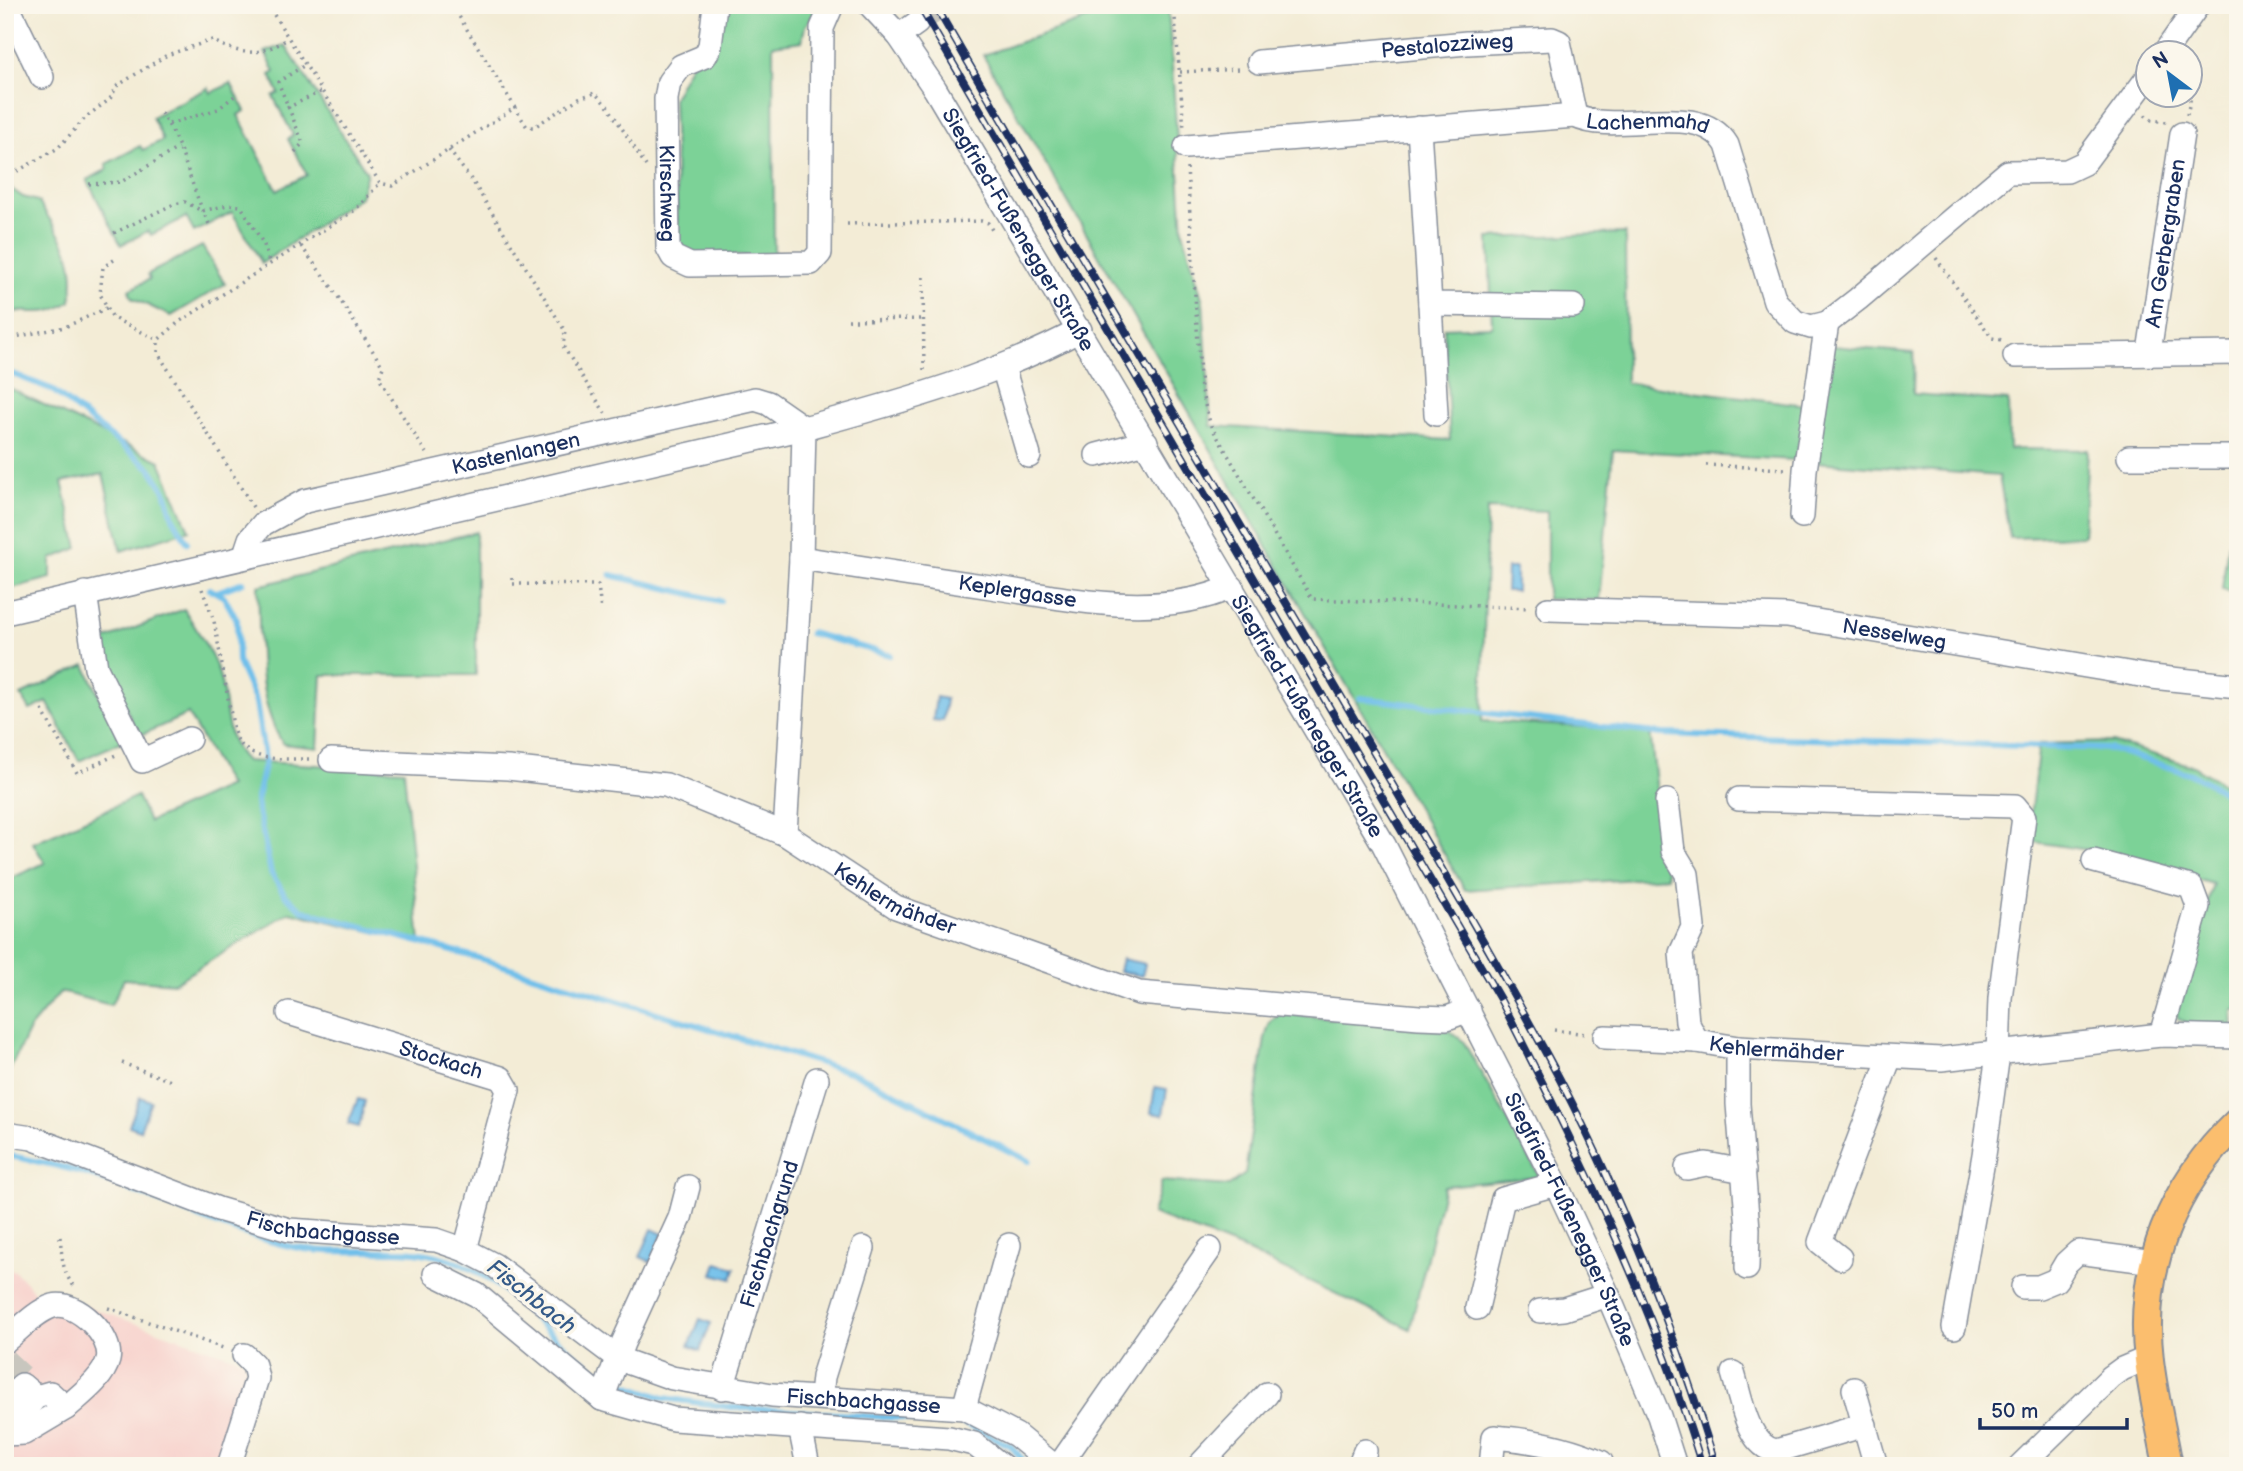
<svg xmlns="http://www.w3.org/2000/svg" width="2243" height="1471" font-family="'Balsamiq Sans',sans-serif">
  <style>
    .built { fill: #f7d0cb }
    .green { fill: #7bd297; stroke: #4b807a; stroke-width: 2 }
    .water { fill: #6fbfea; stroke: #4577a4; stroke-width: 2 }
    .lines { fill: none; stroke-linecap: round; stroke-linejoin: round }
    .stream { stroke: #6fbfea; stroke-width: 6 }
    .minor-tunnel { stroke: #c8c6be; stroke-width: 23; stroke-dasharray: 23 11; stroke-linecap: butt }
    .minor-casing { stroke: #878e9a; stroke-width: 26 }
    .major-casing { stroke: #878e9a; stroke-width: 32 }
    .path { stroke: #878e9a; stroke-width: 3.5; stroke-dasharray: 2 5; stroke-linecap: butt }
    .minor { stroke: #fff; stroke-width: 23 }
    .major { stroke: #fbbe6e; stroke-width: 28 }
    .rail-casing { stroke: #1b2f5e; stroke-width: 8 }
    .rail { stroke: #fbf7ec; stroke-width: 5; stroke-dasharray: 16; stroke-linecap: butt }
    .labels { text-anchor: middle; stroke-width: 7; stroke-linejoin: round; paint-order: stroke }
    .street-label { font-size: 21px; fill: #1b2f5e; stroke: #fbf7ec }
    .water-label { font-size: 23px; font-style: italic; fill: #345a88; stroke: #fbf7ec }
  </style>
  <rect width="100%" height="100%" fill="#fbf7ec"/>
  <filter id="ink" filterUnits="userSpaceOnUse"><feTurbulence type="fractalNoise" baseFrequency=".0143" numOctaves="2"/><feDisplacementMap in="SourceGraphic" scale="14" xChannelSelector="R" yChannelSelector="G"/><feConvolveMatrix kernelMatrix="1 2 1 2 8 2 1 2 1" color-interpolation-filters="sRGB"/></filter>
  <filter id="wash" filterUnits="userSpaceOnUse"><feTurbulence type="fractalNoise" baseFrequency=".00686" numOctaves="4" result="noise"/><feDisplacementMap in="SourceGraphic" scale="28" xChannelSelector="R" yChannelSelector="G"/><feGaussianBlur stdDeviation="1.57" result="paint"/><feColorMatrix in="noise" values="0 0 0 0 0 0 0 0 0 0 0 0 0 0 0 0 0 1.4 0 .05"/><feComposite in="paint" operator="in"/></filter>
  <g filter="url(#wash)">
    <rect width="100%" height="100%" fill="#f3ecd6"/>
    <path class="built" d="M5,1269L15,1271L36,1294L65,1299L242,1360L251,1382L223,1466H5Z"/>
    <g class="green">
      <path d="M722,5H821L805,26L802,41L773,45L774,257L678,253L673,98Z"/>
      <path d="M1128,5H1168L1183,231L1203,302L1211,426L1450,440L1444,328L1492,326L1489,238L1625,233L1626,383L1807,405L1795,460L1613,450L1599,600L1547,599V511L1487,509L1482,721L1650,731L1667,877L1465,890C1303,612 1144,333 983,55Z"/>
      <path d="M285,45L367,173L360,197L262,263L232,212L194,232L186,217L151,235L148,231L121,245L87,180L108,169L106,164L140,146L143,150L163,140L152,117L208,88L211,93L231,83L245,111L238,115L277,190L307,175L288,139L293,135L273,96L279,93L270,75L275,72L265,52Z"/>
      <path d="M10,188L23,197L38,201C61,238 79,255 71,301C45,319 33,309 5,312V189Z"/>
      <path d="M202,246L225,284L171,316L132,298L129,290L150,279L148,274Z"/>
      <path d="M1832,346L1914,353L1913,394L2008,401L2009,449L2088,450L2083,536L2010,538L1999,476L1816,462Z"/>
      <path d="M5,386L160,461L189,530L121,551L103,474L62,482L78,548L51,559V578L5,590Z"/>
      <path d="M476,532V675H322L318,748L283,744C254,698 261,638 258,586Z"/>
      <path d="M2228,543H2238V595L2222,589Z"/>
      <path d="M184,609C195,627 208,646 216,666C230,698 220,736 246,761L404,770L420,943L290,912L174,983L124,979L111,1005L60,992L29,1029L5,1080V881L45,863L33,843L137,796L149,822L229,786L188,714L139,736L104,661V640Z"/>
      <path d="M85,665L121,742L79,761L47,702L30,710L21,695Z"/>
      <path d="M2112,742L2193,766L2238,793V833L2231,849L2238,852V1010H2233L2232,1029L2195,1026L2178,1019L2176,1008L2213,884L2109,853L2027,841L2039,744Z"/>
      <path d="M1281,1013L1449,1031L1463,1041L1540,1177L1444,1186L1410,1329L1240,1248L1152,1214L1162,1181L1229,1186L1245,1174L1265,1038L1270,1022Z"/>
    </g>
    <g class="water">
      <path d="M1507,568H1516V591H1506Z"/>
      <path d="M936,697L946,699L943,721L933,720Z"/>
      <path d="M1122,959L1145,964L1142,976L1119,971Z"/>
      <path d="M1155,1087L1167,1089L1163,1115L1151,1113Z"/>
      <path d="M140,1097L151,1101L140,1130L129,1126Z"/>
      <path d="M358,1099L365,1101L359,1127L348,1124Z"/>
      <path d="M652,1229L663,1234L651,1262L640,1257Z"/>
      <path d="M717,1263L735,1268L732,1279L713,1274Z"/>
      <path d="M700,1319L711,1323L700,1351L689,1346Z"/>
    </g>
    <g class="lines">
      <g class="stream">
        <path d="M5,371L51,389L150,468L165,491L173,518L187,542"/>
        <path d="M611,575L720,601"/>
        <path d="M210,589L224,597L237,620L238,662L256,702L265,761L256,802L271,873L285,895L304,911L475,957L856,1074L1029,1161"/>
        <path d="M217,592L243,582"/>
        <path d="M810,633L890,655"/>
        <path d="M1360,698L1663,734L2111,749L2194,775L2238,800"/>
        <path d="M5,1155C31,1160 58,1165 83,1173C155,1196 220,1231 294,1247C344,1258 398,1242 448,1259C512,1279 548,1345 606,1376"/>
        <path d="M615,1381L664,1398L729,1407L961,1422L1011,1446L1028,1466"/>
      </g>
    </g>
  </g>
  <g filter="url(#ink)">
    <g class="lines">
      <g class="minor-tunnel">
        <path d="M917,23L945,5"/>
        <path d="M5,1360L22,1376"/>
      </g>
      <defs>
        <g id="minor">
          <path d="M7,5L42,77"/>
          <path id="s1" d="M715,5L710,46L705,56L681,66L669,82L666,99L668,248L673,257L690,265L811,263L820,253L822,28L832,5"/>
          <path id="s2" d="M870,5L899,36L935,89L1384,845L1556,1184L1608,1295L1659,1416L1675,1466"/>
          <path d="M899,36L917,23"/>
          <path d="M2165,52L2198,5"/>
          <path id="s3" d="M1259,62L1467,43L1552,39L1559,42L1575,116"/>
          <path d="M1419,128L1430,304L1573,306"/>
          <path id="s4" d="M1186,147L1575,116C1618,137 1699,98 1727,145L1775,301L1795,322L1811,327L1827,323L1858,299L2008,172L2067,171L2084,163L2148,77"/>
          <path d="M1430,304L1436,414"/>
          <path id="s5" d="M2149,352L2182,134"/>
          <path d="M2015,356L2238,353"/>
          <path d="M1003,367L1029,456"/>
          <path d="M1097,455L1146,442"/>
          <path d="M2129,457H2238"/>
          <path d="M1802,516L1805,470L1827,323"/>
          <path id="s6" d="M244,557L250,539L263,524L305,501L755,399L768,403L804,428"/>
          <path id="s7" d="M801,558C864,568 928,578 991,587C1070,599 1156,620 1232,587"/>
          <path d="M85,593L96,668L142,761L189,739"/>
          <path id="s8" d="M1548,609L1787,616L2152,677L2238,686"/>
          <path d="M5,613L804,428C899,402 993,377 1080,330"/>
          <path id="s9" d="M331,760L508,768L666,785L785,834L896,907L1139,993L1419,1017L1447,1018L1469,1010"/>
          <path d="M1739,799L2015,806L2024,817L2000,998L1998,1054L1984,1155L1954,1327"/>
          <path d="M1667,801L1673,851L1687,874L1693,927L1681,953L1687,1022L1697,1041"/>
          <path d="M785,834L801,558L804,428"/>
          <path d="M2094,861L2191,887L2198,906L2161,1035"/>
          <path id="s10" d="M289,1013L501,1078L508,1090L465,1250"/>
          <path id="s11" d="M1605,1037L1697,1041L1738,1048L1941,1059L2161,1035L2238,1037"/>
          <path d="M1738,1048V1104L1748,1229L1747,1268"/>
          <path id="s12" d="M5,1134L32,1138L218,1209L289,1230L436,1240L465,1250L494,1265L619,1359L672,1378L772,1395L964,1408L1016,1435L1054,1466"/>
          <path d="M1687,1168L1706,1164L1744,1171"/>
          <path d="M1840,1258L1820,1242L1890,1057"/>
          <path d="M435,1274L477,1295L602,1399L673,1419L949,1438L974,1444L1002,1466"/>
          <path d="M2023,1287H2039L2056,1280L2066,1263L2078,1252L2154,1262"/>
          <path d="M1477,1308L1503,1199L1556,1184"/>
          <path d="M1540,1311L1564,1309L1608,1295"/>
          <path d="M5,1341C19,1330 36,1311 53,1306C76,1300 114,1337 108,1360C103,1379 80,1395 66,1408L50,1393L36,1397L5,1432"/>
          <path d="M1733,1373C1741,1398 1747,1446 1776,1451L1865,1425"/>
          <path id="s13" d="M722,1388L817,1079"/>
          <path d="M1854,1389L1876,1466"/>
          <path d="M821,1397L823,1377L863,1248"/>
          <path d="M602,1399L623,1343L680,1218L688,1187"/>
          <path d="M5,1403L22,1385L36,1397"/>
          <path d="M964,1408L1009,1245"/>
          <path d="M800,1427L808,1466"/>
          <path d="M5,1434L24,1433L66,1408"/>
          <path d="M229,1466L257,1378L254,1365L244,1355"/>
          <path d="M1059,1466L1210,1249"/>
          <path d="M1199,1466L1267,1394"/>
          <path d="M1359,1466L1365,1451"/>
          <path d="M1491,1466L1494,1437C1532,1440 1568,1447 1601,1462"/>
          <path d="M2020,1466L2111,1377L2122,1369L2148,1358"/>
        </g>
        <path id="major" d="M2168,1466C2162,1431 2153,1395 2149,1360C2138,1269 2172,1185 2238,1122"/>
      </defs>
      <use href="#minor" class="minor-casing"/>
      <use href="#major" class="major-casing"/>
      <g class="path">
        <path d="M452,5L527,127H534L579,98L595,93L609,108L646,166"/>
        <path d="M1174,5L1184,129"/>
        <path d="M274,15L380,183L392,186L516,107"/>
        <path d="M1180,72L1240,69"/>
        <path d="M287,108L322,91"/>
        <path d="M161,113C184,146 191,189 209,224"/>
        <path d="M2145,115L2152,120L2167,122"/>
        <path d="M2187,115L2193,87L2190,85"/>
        <path d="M169,124L218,109L237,94"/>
        <path d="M449,150L473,182L565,331L563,346L605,413"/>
        <path d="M295,152L303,143L278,82L305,65"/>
        <path d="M1187,168L1201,391L1211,426L1312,599L1530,608"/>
        <path d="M5,178L58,148L86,117L110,99L117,86L136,74L167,55L212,40C241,56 260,57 289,38"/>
        <path d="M89,184L121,182L178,148"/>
        <path d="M847,224L981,221L988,223L993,232"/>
        <path d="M114,233L174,204L185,202L202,211L228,205L241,206L264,245L270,265"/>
        <path d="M301,246L333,289L383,367L379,378L426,453"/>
        <path d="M1936,258L1992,338L2002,340"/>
        <path d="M114,260L103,267L100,294L113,318L158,340"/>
        <path d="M923,277L924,373"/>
        <path d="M848,320L924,319"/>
        <path d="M5,339L65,327L107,308"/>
        <path d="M1706,465L1786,469"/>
        <path d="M253,507L158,353V340L179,322L355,210L380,183"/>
        <path d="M512,578V584L598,585L601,611"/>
        <path d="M202,589L214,621L234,731C244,765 282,758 311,759"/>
        <path d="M42,710L77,773L118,754"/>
        <path d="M1554,1030L1586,1034"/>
        <path d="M122,1063L171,1081"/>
        <path d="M60,1237C62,1255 62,1274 75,1287"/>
        <path d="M108,1308L226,1349"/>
        <path d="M6,1455L16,1466"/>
      </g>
      <use href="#minor" class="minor"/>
      <use href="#major" class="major"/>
      <defs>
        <g id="rail">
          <path d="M919,5L1501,1001C1578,1151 1653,1304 1702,1466"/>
          <path d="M935,5C1071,242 1212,475 1349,710C1416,826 1485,940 1548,1057C1616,1183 1674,1329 1716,1466"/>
        </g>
      </defs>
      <use href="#rail" class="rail-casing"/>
      <use href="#rail" class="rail"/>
    </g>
  </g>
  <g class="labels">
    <g class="street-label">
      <text dy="7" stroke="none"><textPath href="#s3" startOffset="189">Pestalozziweg</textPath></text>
      <text dy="7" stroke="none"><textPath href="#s4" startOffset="464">Lachenmahd</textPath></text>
      <text dy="7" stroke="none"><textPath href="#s1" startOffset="210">Kirschweg</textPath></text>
      <text dy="7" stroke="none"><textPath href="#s2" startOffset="270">Siegfried-Fußenegger Straße</textPath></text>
      <text dy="7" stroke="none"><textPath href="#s5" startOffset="110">Am Gerbergraben</textPath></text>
      <text dy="7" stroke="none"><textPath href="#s6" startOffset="303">Kastenlangen</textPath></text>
      <text dy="7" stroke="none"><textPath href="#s7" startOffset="219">Keplergasse</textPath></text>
      <text dy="7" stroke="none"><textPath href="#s8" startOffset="348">Nesselweg</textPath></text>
      <text dy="7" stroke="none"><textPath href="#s2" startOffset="836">Siegfried-Fußenegger Straße</textPath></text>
      <text dy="7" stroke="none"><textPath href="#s9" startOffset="593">Kehlermähder</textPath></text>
      <text dy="7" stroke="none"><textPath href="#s11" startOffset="172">Kehlermähder</textPath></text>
      <text dy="7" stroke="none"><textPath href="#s10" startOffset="159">Stockach</textPath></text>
      <text dy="7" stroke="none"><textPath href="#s2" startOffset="1404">Siegfried-Fußenegger Straße</textPath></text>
      <text dy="7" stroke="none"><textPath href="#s12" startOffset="334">Fischbachgasse</textPath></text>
      <text dy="7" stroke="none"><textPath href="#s13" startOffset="161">Fischbachgrund</textPath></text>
      <text dy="7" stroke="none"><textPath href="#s12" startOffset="917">Fischbachgasse</textPath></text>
    </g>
    <g class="water-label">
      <text transform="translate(532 1296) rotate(38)" y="8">Fischbach</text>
    </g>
  </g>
  <rect width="2243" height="1471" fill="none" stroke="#fbf7ec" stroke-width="28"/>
  <g transform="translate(2169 74) rotate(328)"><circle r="33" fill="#fbf7ec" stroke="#a1a7b3" stroke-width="2"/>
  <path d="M0-5L12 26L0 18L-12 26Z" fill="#1f6fb2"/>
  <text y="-10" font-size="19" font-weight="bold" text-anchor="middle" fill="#1b2f5e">N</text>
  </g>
  <path d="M1980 1418v10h147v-10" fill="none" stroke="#1b2f5e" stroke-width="3.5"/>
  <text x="1991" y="1418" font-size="21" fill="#1b2f5e" stroke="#fbf7ec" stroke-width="5" paint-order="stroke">50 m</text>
</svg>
